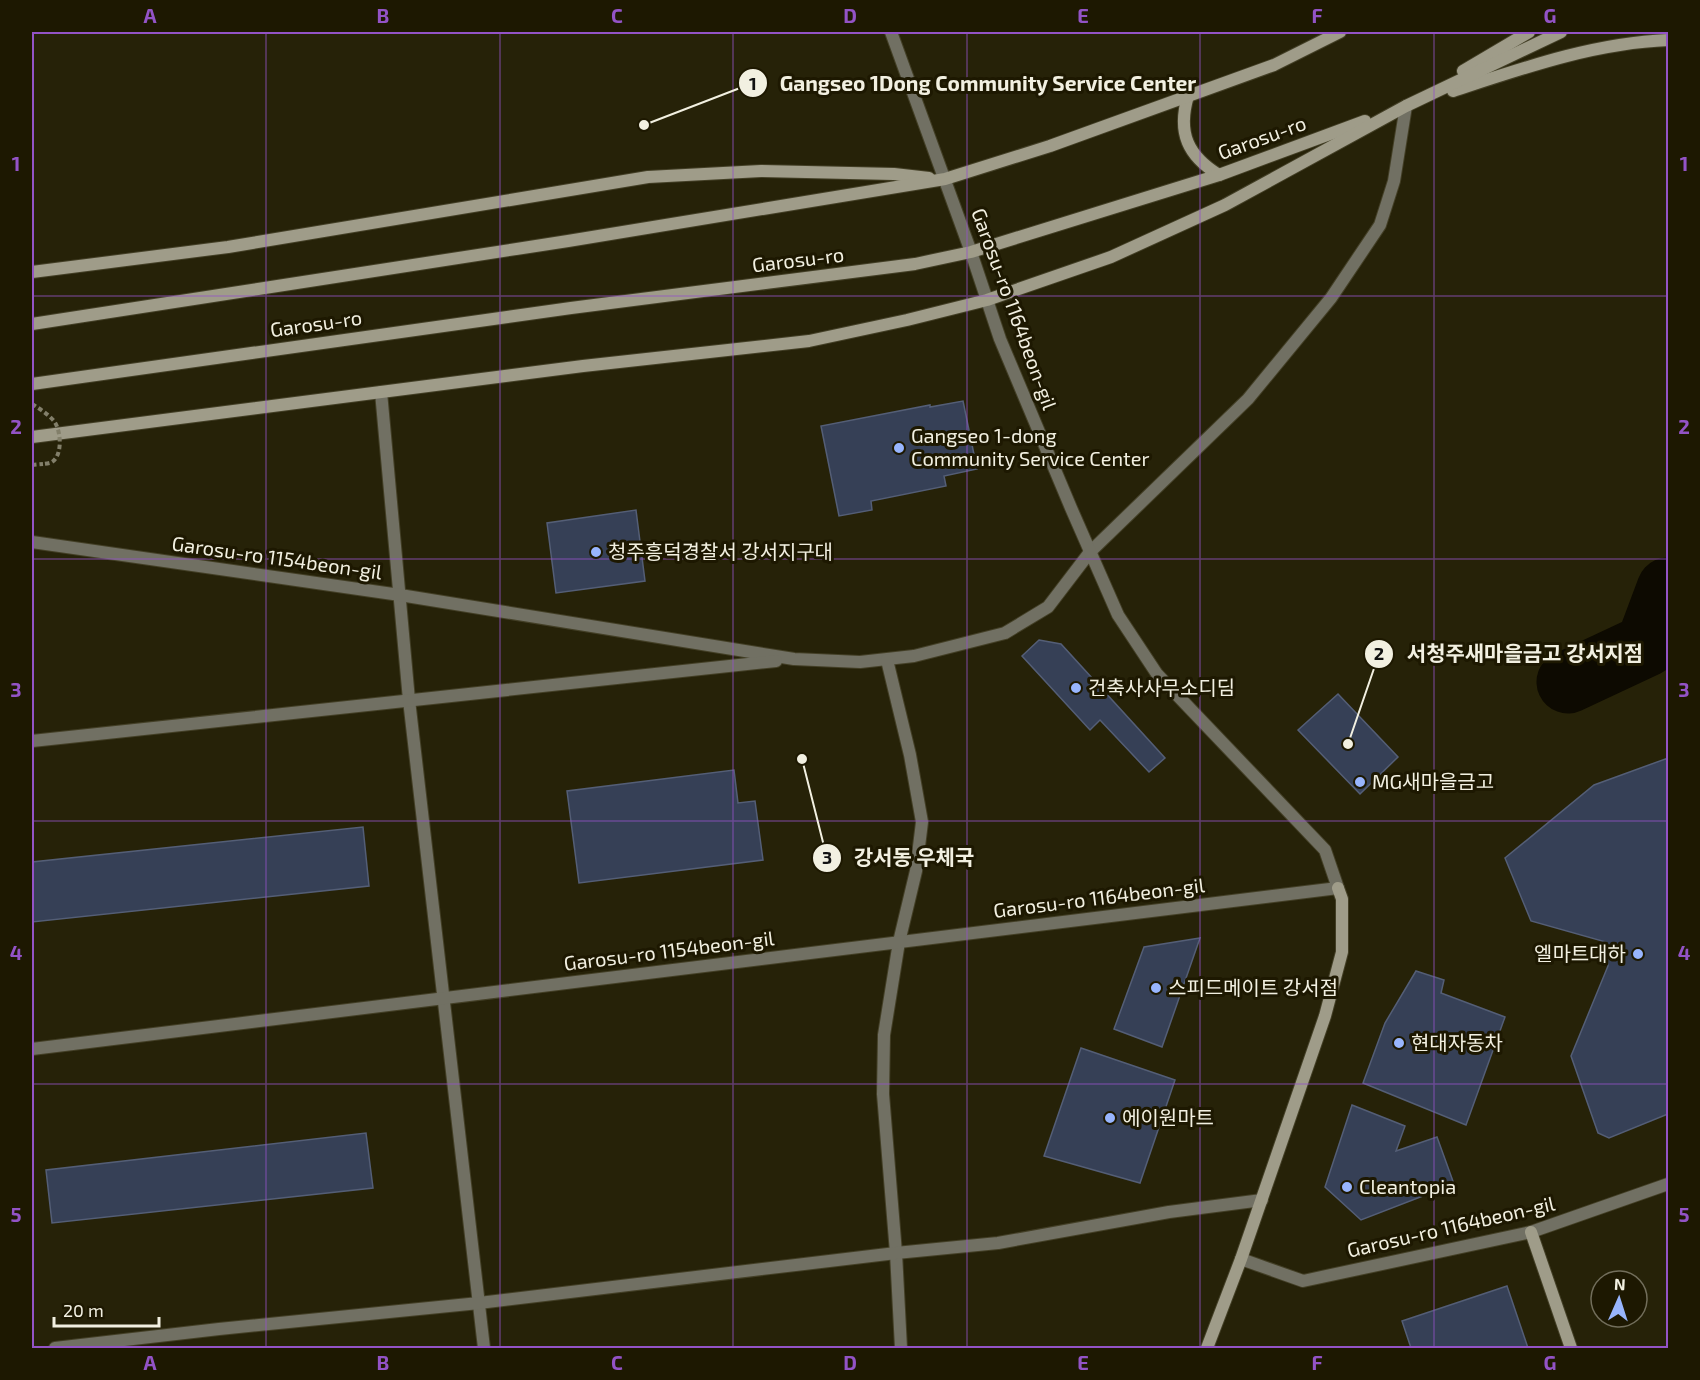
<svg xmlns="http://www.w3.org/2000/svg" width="1700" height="1380" font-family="'Exo 2','Noto Sans KR',sans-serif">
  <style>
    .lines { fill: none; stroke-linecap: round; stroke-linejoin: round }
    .river { stroke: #0d0a01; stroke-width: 63 }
    .building { fill: #364056; stroke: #545e76; stroke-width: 1.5 }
    .street-casing { stroke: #433f26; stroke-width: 14 }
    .secondary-casing { stroke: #433f26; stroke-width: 14 }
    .path { stroke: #827f6a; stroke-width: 4; stroke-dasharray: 4.5 3; stroke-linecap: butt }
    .street { stroke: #717063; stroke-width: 12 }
    .secondary { stroke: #9f9c89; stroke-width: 12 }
    .path-bridge { stroke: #827f6a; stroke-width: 4; stroke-dasharray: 4.5 3; stroke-linecap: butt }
    .grid { fill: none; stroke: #9353c6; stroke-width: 1.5; stroke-opacity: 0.55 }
    .poi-dot { fill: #98b5fd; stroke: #1d1801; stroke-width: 2 }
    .labels { text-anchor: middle; stroke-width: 6; stroke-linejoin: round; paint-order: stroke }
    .street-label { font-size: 20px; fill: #f2f0e1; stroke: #1d1801 }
    .poi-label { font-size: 20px; fill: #f2f0e1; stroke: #1d1801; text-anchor: start }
    .leader { fill: none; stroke: #f2f0e1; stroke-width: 2 }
    .callout-dot { fill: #f2f0e1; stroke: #1d1801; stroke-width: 2 }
    .mark-label { font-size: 18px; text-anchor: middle; font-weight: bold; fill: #111 }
    .callout-label { font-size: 21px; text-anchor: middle; font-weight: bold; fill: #f2f0e1; stroke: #1d1801; stroke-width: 6; stroke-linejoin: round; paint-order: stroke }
    .neatline { fill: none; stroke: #9353c6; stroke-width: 2 }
    .grid-label { font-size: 20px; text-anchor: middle; font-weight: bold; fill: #9353c6 }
  </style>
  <rect width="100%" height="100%" fill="#262208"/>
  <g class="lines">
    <path class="river" d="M1568,682L1647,645L1668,589"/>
  </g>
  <g class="building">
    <path d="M963,401L977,469L944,476L946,486L871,501L872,510L839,516L821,426L930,405V407Z"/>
    <path d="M636,510L645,581L556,593L547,523Z"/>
    <path d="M1039,640L1061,644L1165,758L1149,772L1100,720L1090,730L1022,656Z"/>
    <path d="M1338,694L1398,757L1360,794L1298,730Z"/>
    <path d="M1668,758V1114L1609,1138L1598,1133L1571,1056L1608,966L1606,942L1531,921L1505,858L1594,785Z"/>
    <path d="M734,770L738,803L755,801L763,860L579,883L567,791Z"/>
    <path d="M363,827L369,886L32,922V862Z"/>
    <path d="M1200,938L1162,1047L1114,1029L1144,947Z"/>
    <path d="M1416,971L1444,980L1441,993L1505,1017L1466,1125L1363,1083L1385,1023Z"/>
    <path d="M1081,1048L1175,1080L1140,1183L1044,1156Z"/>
    <path d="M1352,1105L1405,1126L1396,1151L1437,1137L1454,1184L1361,1220L1325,1187Z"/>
    <path d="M366,1133L373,1188L52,1223L46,1170Z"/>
    <path d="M1507,1286L1528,1348H1411L1402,1321Z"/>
  </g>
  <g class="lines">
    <defs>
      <g id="street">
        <path d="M381,392L409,700L484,1348"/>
        <path d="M32,542L400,595L794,659L860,662L914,656L1005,633L1048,607L1090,552L1248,399L1331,298L1380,225L1394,181L1406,106"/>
        <path d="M887,660L910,755L922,822L916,871L899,942L884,1035L883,1094L896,1253L901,1348"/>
        <path d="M32,741L776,661"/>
        <path d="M32,1049L1338,888L1325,850L1157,674L1118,615L1071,508L1000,339L971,252L891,32"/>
        <path d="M1241,1259L1303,1281L1531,1232L1668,1184"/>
        <path d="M55,1348L219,1329L479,1303L896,1253L998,1243L1169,1212L1262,1200"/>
      </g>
      <g id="secondary">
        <path d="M1463,71L1529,32"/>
        <path d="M1453,91C1523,68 1594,43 1668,40"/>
        <path d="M1188,96C1177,133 1188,156 1219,175"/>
        <path d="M32,272L228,247L648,177L761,171L894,174L929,178"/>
        <path d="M32,324L568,241L945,179L1050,146L1274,65L1340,32"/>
        <path d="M32,384L571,308L915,264L971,252L1219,175L1365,121"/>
        <path d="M32,437L583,366L809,341L907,320L987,300L1111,257L1225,205L1406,106L1561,32"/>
        <path d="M1531,1232L1571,1348"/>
        <path d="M1207,1348L1241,1259L1325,1016L1342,952V899L1338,888"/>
      </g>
    </defs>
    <use href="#street" class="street-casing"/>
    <use href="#secondary" class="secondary-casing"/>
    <path class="path" d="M32,465L43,464"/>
    <use href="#street" class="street"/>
    <use href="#secondary" class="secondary"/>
    <path class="path-bridge" d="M32,404C40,409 48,414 54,421C61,430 63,455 52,462C51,463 44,464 43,464"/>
  </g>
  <path class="grid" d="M266,32V1348M500,32V1348M733,32V1348M967,32V1348M1200,32V1348M1434,32V1348M32,296H1668M32,559H1668M32,821H1668M32,1084H1668"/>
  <g class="poi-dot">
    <circle cx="899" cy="448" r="6"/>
    <circle cx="596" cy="552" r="6"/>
    <circle cx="1076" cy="688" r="6"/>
    <circle cx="1360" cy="782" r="6"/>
    <circle cx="1638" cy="954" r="6"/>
    <circle cx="1156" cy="988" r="6"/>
    <circle cx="1399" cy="1043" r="6"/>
    <circle cx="1110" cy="1118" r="6"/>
    <circle cx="1347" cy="1187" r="6"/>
  </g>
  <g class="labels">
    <g class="street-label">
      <text transform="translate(1262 138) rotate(-20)" y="7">Garosu-ro</text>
      <text transform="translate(798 260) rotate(-7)" y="7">Garosu-ro</text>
      <text transform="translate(1014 309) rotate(70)" y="7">Garosu-ro 1164beon-gil</text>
      <text transform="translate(316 324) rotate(-8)" y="7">Garosu-ro</text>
      <text transform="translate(277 558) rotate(8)" y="7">Garosu-ro 1154beon-gil</text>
      <text transform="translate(1099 898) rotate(-7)" y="7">Garosu-ro 1164beon-gil</text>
      <text transform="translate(669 951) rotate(-7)" y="7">Garosu-ro 1154beon-gil</text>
      <text transform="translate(1451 1227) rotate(-13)" y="7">Garosu-ro 1164beon-gil</text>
    </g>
    <g class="poi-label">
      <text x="911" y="443">Gangseo 1-dong<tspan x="911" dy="23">Community Service Center</tspan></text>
      <text x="608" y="559">청주흥덕경찰서 강서지구대</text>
      <text x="1088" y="695">건축사사무소디딤</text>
      <text x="1372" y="789">MG새마을금고</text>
      <text x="1626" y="961" text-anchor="end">엘마트대하</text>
      <text x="1168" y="995">스피드메이트 강서점</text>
      <text x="1411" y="1050">현대자동차</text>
      <text x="1122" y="1125">에이원마트</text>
      <text x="1359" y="1194">Cleantopia</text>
    </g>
  </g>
  <path class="leader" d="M644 125L753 83M1348 744L1379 654M802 759L827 858"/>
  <g class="callout-dot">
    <circle cx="644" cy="125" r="6"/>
    <circle cx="1348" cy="744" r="6"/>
    <circle cx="802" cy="759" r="6"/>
    <circle cx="753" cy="83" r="15"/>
    <circle cx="1379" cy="654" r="15"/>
    <circle cx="827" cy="858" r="15"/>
  </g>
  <g class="mark-label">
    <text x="753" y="90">1</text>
    <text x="1379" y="660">2</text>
    <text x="827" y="864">3</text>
  </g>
  <g class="callout-label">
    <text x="988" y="91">Gangseo 1Dong Community Service Center</text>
    <text x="1525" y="661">서청주새마을금고 강서지점</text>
    <text x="914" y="865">강서동 우체국</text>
  </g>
  <rect width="1700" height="1380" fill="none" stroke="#1d1801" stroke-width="66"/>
  <g transform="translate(1619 1299) rotate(3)"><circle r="28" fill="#1d1801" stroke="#726e5b" stroke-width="1.5"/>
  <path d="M0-4.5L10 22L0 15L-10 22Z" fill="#98b5fd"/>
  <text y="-9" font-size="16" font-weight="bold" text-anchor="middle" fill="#f2f0e1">N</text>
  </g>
  <path d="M54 1317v9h105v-9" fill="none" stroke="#f2f0e1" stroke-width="3"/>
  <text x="63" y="1317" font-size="18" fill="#f2f0e1" stroke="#1d1801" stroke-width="4.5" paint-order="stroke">20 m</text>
  <rect x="33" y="33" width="1634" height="1314" class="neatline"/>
  <g class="grid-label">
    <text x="150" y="23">A</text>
    <text x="383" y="23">B</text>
    <text x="617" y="23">C</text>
    <text x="850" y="23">D</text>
    <text x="1083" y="23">E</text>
    <text x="1317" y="23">F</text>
    <text x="1550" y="23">G</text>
    <text x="16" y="171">1</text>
    <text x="1684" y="171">1</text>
    <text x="16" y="434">2</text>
    <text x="1684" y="434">2</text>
    <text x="16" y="697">3</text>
    <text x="1684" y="697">3</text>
    <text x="16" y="960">4</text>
    <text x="1684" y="960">4</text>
    <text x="16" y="1222">5</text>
    <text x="1684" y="1222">5</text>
    <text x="150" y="1370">A</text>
    <text x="383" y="1370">B</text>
    <text x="617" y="1370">C</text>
    <text x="850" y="1370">D</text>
    <text x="1083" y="1370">E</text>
    <text x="1317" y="1370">F</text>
    <text x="1550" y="1370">G</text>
  </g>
</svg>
